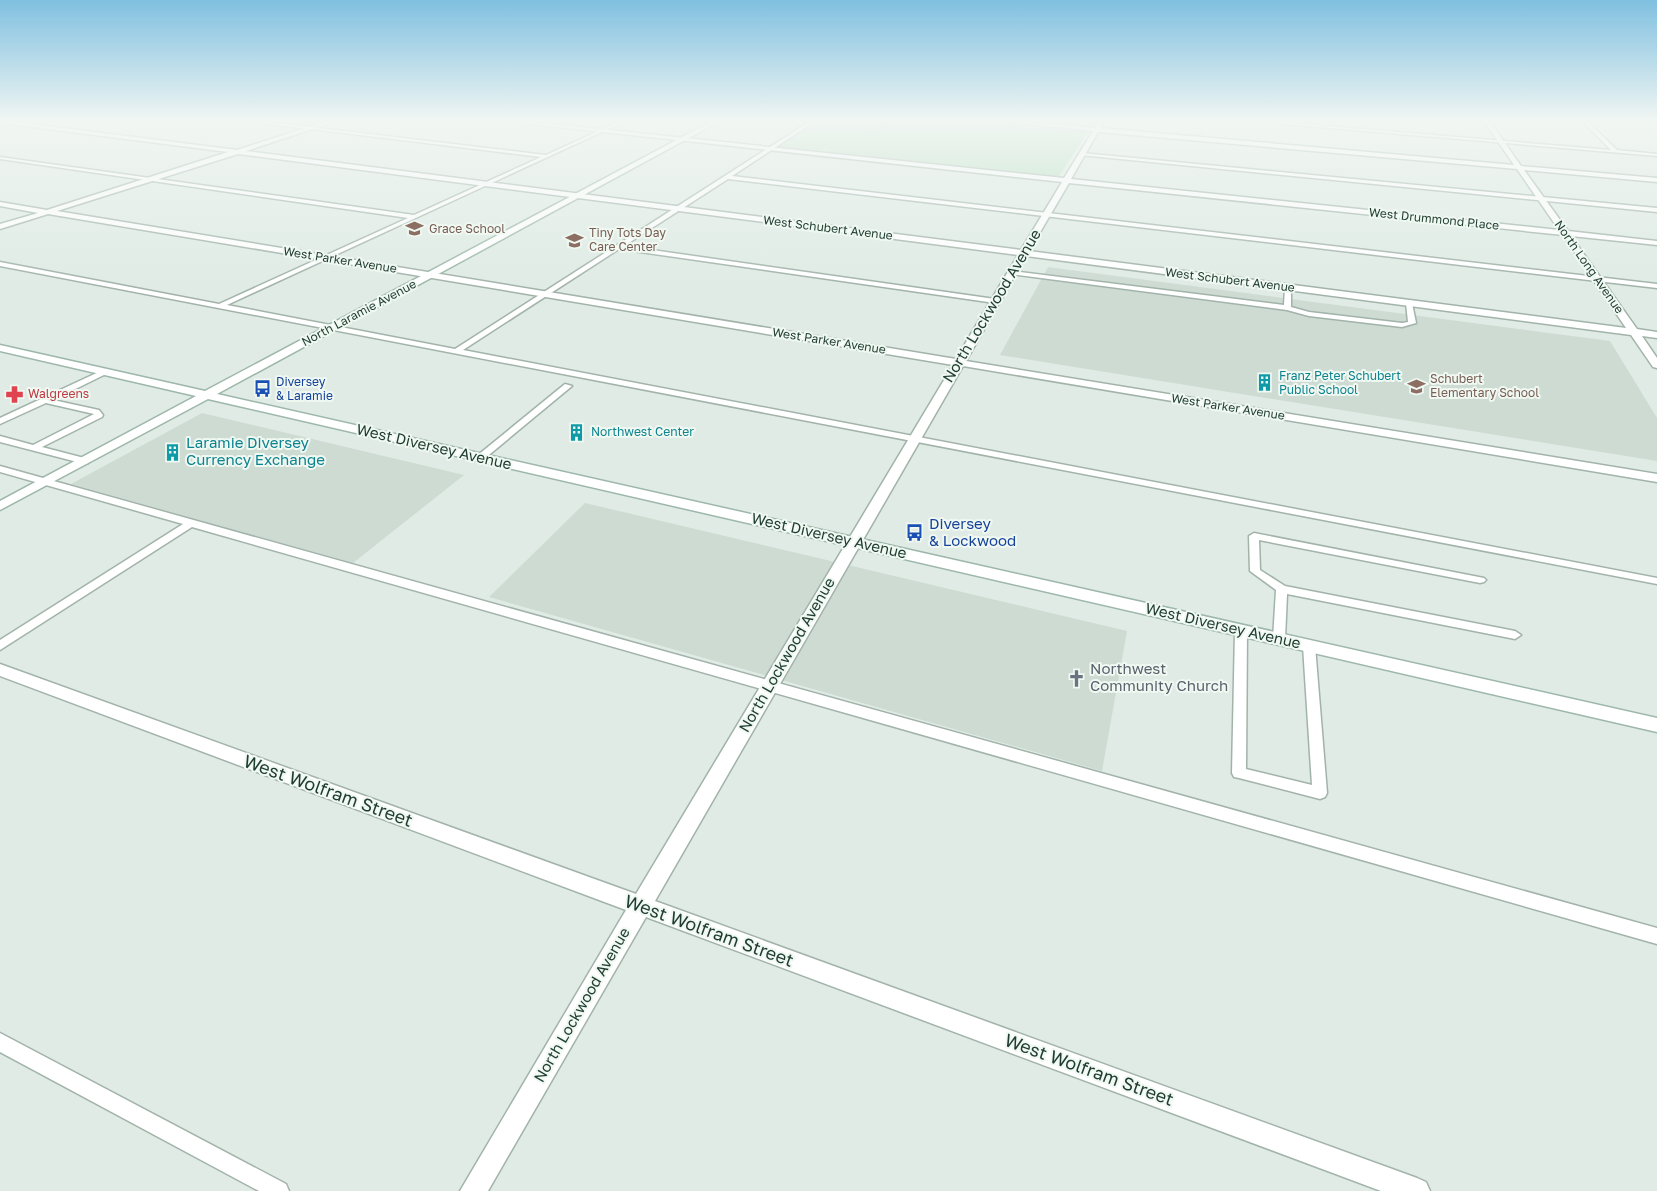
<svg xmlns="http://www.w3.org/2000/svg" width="1657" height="1191" font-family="'Golos Text',sans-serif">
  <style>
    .built { fill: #cddbd3 }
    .green { fill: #b6debc }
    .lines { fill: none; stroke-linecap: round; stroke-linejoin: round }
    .lane-casing { stroke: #a2b3aa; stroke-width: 3 }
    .street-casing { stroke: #a2b3aa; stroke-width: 3 }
    .secondary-casing { stroke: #9db7aa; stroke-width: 3 }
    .path { stroke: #7eb099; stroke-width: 1; stroke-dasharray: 1 2; stroke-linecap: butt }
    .lane { fill: #fff; fill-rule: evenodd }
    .street { fill: #fff; fill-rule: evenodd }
    .secondary { fill: #fff; fill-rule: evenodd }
    .labels { text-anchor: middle; stroke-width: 4; stroke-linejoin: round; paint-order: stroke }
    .far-street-label { font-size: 12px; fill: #1f3c30; stroke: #f0f8f2 }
    .far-education-label { font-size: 12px; fill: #785e54; stroke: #f0f8f2; text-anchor: start }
    .far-culture-label { font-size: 12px; fill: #0d838f; stroke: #f0f8f2; text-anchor: start }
    .far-transit-label { font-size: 12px; fill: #164399; stroke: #f0f8f2; text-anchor: start }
    .far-health-label { font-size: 12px; fill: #be3a42; stroke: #f0f8f2; text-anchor: start }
    .street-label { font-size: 15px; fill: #1f3c30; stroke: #f0f8f2 }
    .culture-label { font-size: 15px; fill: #0d838f; stroke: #f0f8f2; text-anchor: start }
    .transit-label { font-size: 15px; fill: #164399; stroke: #f0f8f2; text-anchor: start }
    .worship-label { font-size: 15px; fill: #5b616d; stroke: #f0f8f2; text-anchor: start }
    .near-street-label { font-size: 18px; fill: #1f3c30; stroke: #f0f8f2 }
  </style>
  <rect width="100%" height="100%" fill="#dfebe4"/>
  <g class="built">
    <path d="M1048,267L1610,341L1657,418V461L1000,355Z"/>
    <path d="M202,413L464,475L353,563L71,484Z"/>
    <path d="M585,503L1127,631L1102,771L489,597Z"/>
  </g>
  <path class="green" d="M820,120H956L1088,132L1058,178L776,148Z"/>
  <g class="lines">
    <defs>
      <g id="lane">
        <path d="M235,120H251L546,155L622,120H628L227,305L455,349L812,120H817L732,176L1657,284V288L728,179L624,246L995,299L998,301L995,303L619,249L463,350L1657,578V584L0,266V262L219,304L408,218L0,159V157L414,215L541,157Z"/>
        <path d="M1235,120H1256L1611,150L1581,120H1586L1617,150L1657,154V156Z"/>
        <path d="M1082,153L1657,208V212L1080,155Z"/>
        <path d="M1012,271L1284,305L1285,287L1288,285L1291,287V307L1309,312L1402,323L1408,322L1406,303L1409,301L1412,303L1416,323L1402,327L1309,316L1287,310L1010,274V272Z"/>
        <path d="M103,370L110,372L53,400L99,410L103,415L102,417L42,447L88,459V463L85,464L0,442V436L33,445L94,414L46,403L0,424V418Z"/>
        <path d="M565,384L572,386L484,459H478V455Z"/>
        <path d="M0,466L1657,928V944L192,527L0,650V640L183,524L0,472Z"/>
        <path d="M1254,533L1484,578L1486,580L1484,582L1480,583L1259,540L1260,570L1285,586L1515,631L1521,635L1515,639L1287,594L1285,639L1279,643L1275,642L1273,639L1276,590L1250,571L1249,536Z"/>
        <path d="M1241,626L1247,630L1246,769L1312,785L1303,646L1305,643H1313L1315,646L1327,793L1325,797L1320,799L1239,778L1234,777L1232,773L1235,630Z"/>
        <path d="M0,1033L286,1184L289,1191H259L0,1052Z"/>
      </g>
      <path id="street" d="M0,120L237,150L330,120H340L246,151L1021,250L1062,182L492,120H514L1064,178L1093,131L987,120H1013L1095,128L1099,120H1105L1100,128L1514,165L1483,120H1489L1521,166L1657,178V182L1524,170L1568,231L1657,241V245L1571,236L1637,329L1657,332V338L1642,336L1657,358V368L1653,367L1631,335L1026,256L966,361L1657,474V482L963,366L655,901L1417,1178L1426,1182L1430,1191H1381L646,917L488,1191H460L626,910L0,676V664L636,894L953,365L48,214L0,229V224L38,213L0,206V202L47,210L228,152L0,123ZM1098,132L1517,169L1559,230L1071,179ZM238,154L1018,255L956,359L57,211ZM1069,183L1563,235L1626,328L1029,251Z"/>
      <path id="secondary" d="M714,120H722L217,394L1657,718V732L208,399L0,510V501L196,396L0,351V345L205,391Z"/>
    </defs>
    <use href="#lane" class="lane-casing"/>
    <use href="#street" class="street-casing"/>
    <use href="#secondary" class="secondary-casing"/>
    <path class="path" d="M865,141L890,120"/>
    <use href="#lane" class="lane"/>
    <use href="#street" class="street"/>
    <use href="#secondary" class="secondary"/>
  </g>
  <linearGradient id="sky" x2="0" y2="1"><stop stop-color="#80c0e0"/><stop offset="0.42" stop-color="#f1f6f3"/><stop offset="1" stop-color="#f1f6f3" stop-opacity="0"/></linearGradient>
  <rect width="1657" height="287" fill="url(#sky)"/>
  <defs>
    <symbol id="school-bare" viewBox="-9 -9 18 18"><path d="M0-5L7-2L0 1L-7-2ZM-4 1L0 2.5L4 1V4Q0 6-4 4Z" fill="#8d6e63" stroke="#f0f8f2" stroke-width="2.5" paint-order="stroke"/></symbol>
    <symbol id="building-bare" viewBox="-9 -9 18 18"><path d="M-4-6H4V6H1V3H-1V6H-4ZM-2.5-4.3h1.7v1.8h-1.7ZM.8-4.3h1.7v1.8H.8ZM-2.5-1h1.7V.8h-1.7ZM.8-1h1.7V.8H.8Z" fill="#0f9aa8" stroke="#f0f8f2" stroke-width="2.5" paint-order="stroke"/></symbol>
    <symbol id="bus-bare" viewBox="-9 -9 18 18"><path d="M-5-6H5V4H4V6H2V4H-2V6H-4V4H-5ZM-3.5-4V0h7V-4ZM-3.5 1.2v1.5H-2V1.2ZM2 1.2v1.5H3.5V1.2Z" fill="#1a4fb4" stroke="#f0f8f2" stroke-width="2.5" paint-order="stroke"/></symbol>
    <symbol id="pharmacy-bare" viewBox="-9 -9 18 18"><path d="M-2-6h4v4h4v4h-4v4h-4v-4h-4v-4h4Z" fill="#e0444e" stroke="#f0f8f2" stroke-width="2.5" paint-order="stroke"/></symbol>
    <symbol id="church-bare" viewBox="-9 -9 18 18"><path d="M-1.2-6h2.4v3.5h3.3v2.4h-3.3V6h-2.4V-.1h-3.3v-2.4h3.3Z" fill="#6b7280" stroke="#f0f8f2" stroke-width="2.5" paint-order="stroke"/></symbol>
  </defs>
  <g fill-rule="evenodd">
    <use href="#school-bare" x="402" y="216" width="25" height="25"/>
    <use href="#school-bare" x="562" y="228" width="25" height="25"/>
    <use href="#building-bare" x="1252" y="370" width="25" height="25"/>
    <use href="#school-bare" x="1404" y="374" width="25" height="25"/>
    <use href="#bus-bare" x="250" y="376" width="25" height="25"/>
    <use href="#pharmacy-bare" x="2" y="382" width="25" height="25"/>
    <use href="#building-bare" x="564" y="420" width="25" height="25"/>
    <use href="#building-bare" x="160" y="440" width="25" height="25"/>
    <use href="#bus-bare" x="902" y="520" width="25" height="25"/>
    <use href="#church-bare" x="1064" y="666" width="25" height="25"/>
  </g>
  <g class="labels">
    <g class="far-street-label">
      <text transform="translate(1434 219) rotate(6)" y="4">West Drummond Place</text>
      <text transform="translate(828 228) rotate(7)" y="4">West Schubert Avenue</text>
      <text transform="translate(340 260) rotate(9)" y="4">West Parker Avenue</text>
      <text transform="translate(1589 267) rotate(55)" y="4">North Long Avenue</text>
      <text transform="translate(1230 280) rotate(7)" y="4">West Schubert Avenue</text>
      <text transform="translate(359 313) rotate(-28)" y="4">North Laramie Avenue</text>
      <text transform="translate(829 341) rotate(9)" y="4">West Parker Avenue</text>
      <text transform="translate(1228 407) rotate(9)" y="4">West Parker Avenue</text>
    </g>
    <g class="far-education-label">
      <text x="429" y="233">Grace School</text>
      <text x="589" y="237">Tiny Tots Day<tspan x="589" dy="14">Care Center</tspan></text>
      <text x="1430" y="383">Schubert<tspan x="1430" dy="14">Elementary School</tspan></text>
    </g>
    <g class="far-culture-label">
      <text x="1279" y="380">Franz Peter Schubert<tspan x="1279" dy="14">Public School</tspan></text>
      <text x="591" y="436">Northwest Center</text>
    </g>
    <g class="far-transit-label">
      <text x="276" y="386">Diversey<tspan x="276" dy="14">&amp; Laramie</tspan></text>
    </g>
    <g class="far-health-label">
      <text x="28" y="398">Walgreens</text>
    </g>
    <g class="street-label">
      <text transform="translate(992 306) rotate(-59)" y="5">North Lockwood Avenue</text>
      <text transform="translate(434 447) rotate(13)" y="5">West Diversey Avenue</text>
      <text transform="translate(829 536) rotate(13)" y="5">West Diversey Avenue</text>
      <text transform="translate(1223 626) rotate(13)" y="5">West Diversey Avenue</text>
      <text transform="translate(787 655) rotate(-60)" y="5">North Lockwood Avenue</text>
      <text transform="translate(582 1005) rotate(-60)" y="5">North Lockwood Avenue</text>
    </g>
    <g class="culture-label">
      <text x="186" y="448">Laramie Diversey<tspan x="186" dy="17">Currency Exchange</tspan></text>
    </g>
    <g class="transit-label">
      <text x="929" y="529">Diversey<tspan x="929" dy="17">&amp; Lockwood</tspan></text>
    </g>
    <g class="worship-label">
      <text x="1090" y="674">Northwest<tspan x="1090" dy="17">Community Church</tspan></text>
    </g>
    <g class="near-street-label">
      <text transform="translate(328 791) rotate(20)" y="6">West Wolfram Street</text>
      <text transform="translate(709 931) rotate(20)" y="6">West Wolfram Street</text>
      <text transform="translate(1089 1070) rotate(20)" y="6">West Wolfram Street</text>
    </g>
  </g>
</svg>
